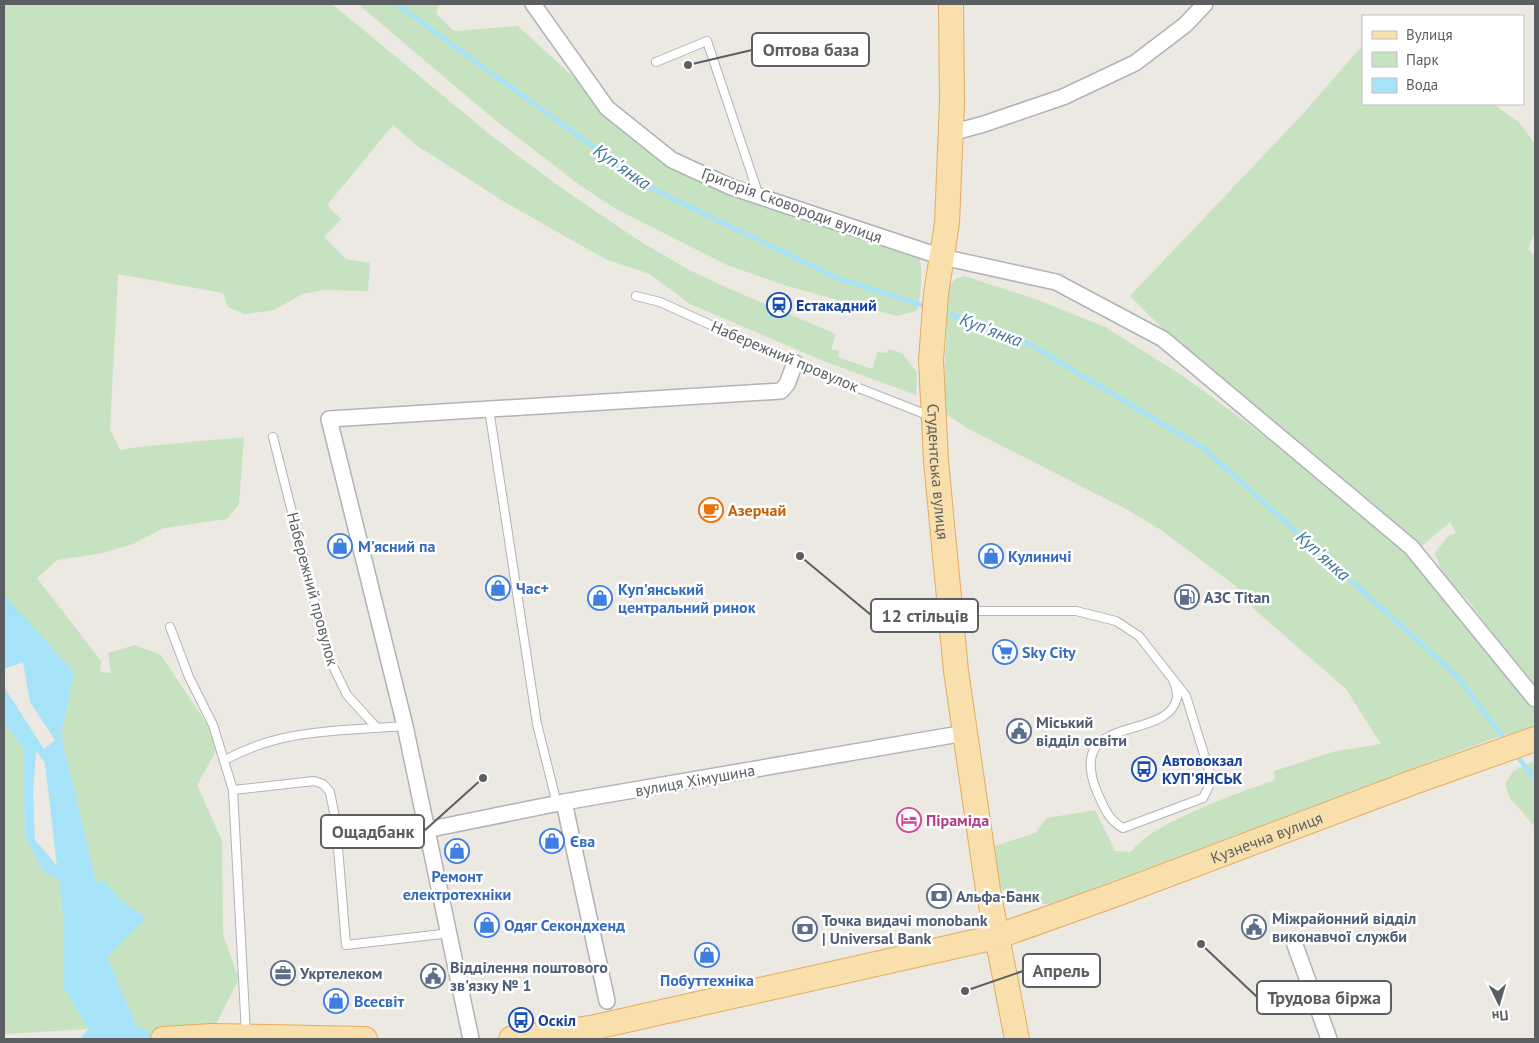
<svg xmlns="http://www.w3.org/2000/svg" width="1539" height="1043" font-family="'PT Sans',sans-serif">
  <style>
    .green { fill: #c6e2c0 }
    .water { fill: #a6e2f8; fill-rule: evenodd }
    .lines { fill: none; stroke-linecap: round; stroke-linejoin: round }
    .stream { stroke: #a6e2f8; stroke-width: 4.5 }
    .service-casing { stroke: #b0b4b7; stroke-width: 10 }
    .minor-casing { stroke: #b0b4b7; stroke-width: 18 }
    .primary-casing { stroke: #e6ab61; stroke-width: 26 }
    .service { stroke: #fff; stroke-width: 8 }
    .minor { stroke: #fff; stroke-width: 15 }
    .primary { stroke: #f9dfab; stroke-width: 24 }
    .labels { text-anchor: middle; stroke-width: 5; stroke-linejoin: round; paint-order: stroke }
    .street-label { font-size: 16px; fill: #5b5f62; stroke: #fff }
    .transit-label { font-size: 16px; font-weight: bold; fill: #164399; stroke: #fff; text-anchor: start }
    .food-label { font-size: 16px; font-weight: bold; fill: #c56008; stroke: #fff; text-anchor: start }
    .shop-label { font-size: 16px; font-weight: bold; fill: #366cbe; stroke: #fff; text-anchor: start }
    .service-label { font-size: 16px; font-weight: bold; fill: #4e5e75; stroke: #fff; text-anchor: start }
    .hotel-label { font-size: 16px; font-weight: bold; fill: #b23c85; stroke: #fff; text-anchor: start }
    .water-label { font-size: 18px; font-style: italic; fill: #3f7998; stroke: #fff }
    .leader { fill: none; stroke: #5b5f62; stroke-width: 2 }
    .callout-dot { fill: #5b5f62; stroke: #fff; stroke-width: 2 }
    .callout { fill: #fff; stroke: #5b5f62; stroke-width: 2 }
    .callout-label { font-size: 18px; text-anchor: middle; font-weight: bold; fill: #5b5f62 }
  </style>
  <rect width="100%" height="100%" fill="#ece8e2"/>
  <g class="green">
    <path d="M4,4H332L493,137L560,187L638,240L689,270L730,289L836,334L831,349L839,351L838,357L872,369L878,352L887,353L889,349L903,354L917,373L916,395L826,362L690,304L650,274L605,259L503,201L416,145L393,125L327,205L341,219L324,237L346,259L370,263L368,291L324,290L302,294L274,310L245,314L228,307L223,293L118,274L110,429L120,450L138,447L244,437L239,504L227,519L164,528L133,544L102,553L57,560L37,578L101,661L100,672L111,673L108,653L135,645L161,655L220,744L197,785L222,841L223,935L239,979L214,1028L150,1033L136,1025L107,957L146,918L119,899L104,881L96,883L61,735L74,672L4,602Z"/>
    <path d="M358,4H439L436,14L454,31L518,26L607,108L672,160L918,249C923,271 922,289 917,311L896,316L787,286L727,265L616,209L581,186L495,120Z"/>
    <path d="M1363,45V104H1493L1519,122L1535,144V232L1528,249L1535,256V685L1500,644L1468,600L1444,578L1435,553L1448,536L1456,533L1450,522L1415,552L1162,331V328L1130,296L1300,117Z"/>
    <path d="M964,276L1038,300L1105,327L1183,376L1254,428L1411,554L1530,700L1535,712V727L1492,739L1052,904C1038,905 1005,900 999,885C995,874 996,858 995,846L1035,833L1047,818L1095,810L1115,851L1131,852C1153,822 1239,793 1275,780L1274,771L1336,751L1381,744L1346,689L1255,610L1233,584L1161,530L1128,510L967,428L943,412L948,290L954,280Z"/>
    <path d="M4,723L23,748L25,837L44,872L59,879L63,917L64,988L88,1029L4,1034Z"/>
    <path d="M1535,760V827L1510,798L1505,784L1513,771Z"/>
  </g>
  <path class="water" d="M4,595L74,672L61,735L96,882L104,881L119,899L146,918L107,957L136,1025L162,1039H80L88,1029L64,988L63,917L59,879L44,872L25,837L23,748L4,723V687L44,749L55,740L30,702L23,662L4,669ZM36,751L45,763L57,866L35,840L33,793Z"/>
  <g class="lines">
    <g class="stream">
      <path d="M396,4L649,187L837,278L928,307"/>
      <path d="M943,312L1014,335L1203,448L1457,676L1507,742"/>
      <path d="M1516,755L1535,779"/>
    </g>
    <defs>
      <g id="service">
        <path d="M656,62L707,41L759,196"/>
        <path d="M636,296L660,302L795,363L930,416"/>
        <path d="M489,409L537,724L557,804"/>
        <path d="M273,437L329,658L347,695L377,728"/>
        <path d="M954,611H1076L1116,621L1139,636L1186,696L1212,780L1203,798L1123,828C1108,820 1104,807 1097,792C1064,711 1167,743 1177,698C1178,693 1175,685 1173,680"/>
        <path d="M170,627L189,677L213,725L233,790"/>
        <path d="M225,760C282,728 343,731 405,726"/>
        <path d="M336,823L410,820L426,830"/>
        <path d="M246,1034L233,790L314,781L323,784L330,792L336,823L346,945L451,933"/>
      </g>
      <g id="minor">
        <path d="M533,4L607,108L672,160L731,187L942,257L1056,282L1163,339L1411,547L1535,699"/>
        <path d="M951,133L984,124L1063,97L1135,63L1185,25L1205,4"/>
        <path d="M564,802L607,1001"/>
        <path d="M426,830L564,802L965,733"/>
        <path d="M1295,945L1329,1039"/>
        <path d="M471,1039L405,726L329,419L781,391L787,384L795,363"/>
      </g>
      <g id="primary">
        <path id="s1" d="M951,4L952,102L947,223L936,294L931,360L936,461L956,671L988,890L1017,1039"/>
        <path d="M163,1039L212,1036L365,1039"/>
        <path id="s2" d="M511,1039L591,1028L996,937L1114,895L1411,783L1535,739"/>
      </g>
    </defs>
    <use href="#service" class="service-casing"/>
    <use href="#minor" class="minor-casing"/>
    <use href="#primary" class="primary-casing"/>
    <use href="#service" class="service"/>
    <use href="#minor" class="minor"/>
    <use href="#primary" class="primary"/>
  </g>
  <defs>
    <symbol id="station-ring" viewBox="-11 -11 22 22"><circle r="9.5" fill="#fff" stroke="#1a4fb4" stroke-width="1.5"/><path d="M-3-6H3Q5-6 5-4V2Q5 4 3 4L4.5 6H3L1.5 4h-3L-3 6H-4.5L-3 4Q-5 4-5 2V-4Q-5-6-3-6ZM-3.5-4v3h7v-3ZM-3.5 1v1.5H-2V1ZM2 1v1.5H3.5V1Z" fill="#1a4fb4"/></symbol>
    <symbol id="cafe-ring" viewBox="-11 -11 22 22"><circle r="9.5" fill="#fff" stroke="#e8710a" stroke-width="1.5"/><path d="M-5.5-4.5H6V0H3Q3 3.5 0 3.5H-2.5Q-5.5 3.5-5.5 0ZM3-3.2v2h1.7v-2ZM-6 4.5H4V6H-6Z" fill="#e8710a"/></symbol>
    <symbol id="shop-ring" viewBox="-11 -11 22 22"><circle r="9.5" fill="#fff" stroke="#3f7fe0" stroke-width="1.5"/><path d="M-5-2.5h2.3a2.7 3.5 0 0 1 5.4 0H5L5.5 6h-11ZM-1.5-2.5h3a1.5 2.3 0 0 0-3 0Z" fill="#3f7fe0"/></symbol>
    <symbol id="fuel-ring" viewBox="-11 -11 22 22"><circle r="9.5" fill="#fff" stroke="#5c6f8a" stroke-width="1.5"/><path d="M-5.5-6h7V0h2V4h1.3V-2.5L3-4.5l.8-.8L6-3V5H2.5V1h-1V6h-7ZM-4.2-4.7v3.2H.2V-4.7Z" fill="#5c6f8a"/></symbol>
    <symbol id="supermarket-ring" viewBox="-11 -11 22 22"><circle r="9.5" fill="#fff" stroke="#3f7fe0" stroke-width="1.5"/><path d="M-6-5.5h2.5l.6 2H6L4.5 2H-2.5L-4.4-4H-6ZM-1.5 3.2a1.3 1.3 0 1 0 .1 0ZM3 3.2a1.3 1.3 0 1 0 .1 0Z" fill="#3f7fe0"/></symbol>
    <symbol id="civic-ring" viewBox="-11 -11 22 22"><circle r="9.5" fill="#fff" stroke="#5c6f8a" stroke-width="1.5"/><path d="M-.6-6.5H3V-4.5H.6V-3L4-1V1h2V6H-6V1h2V-1L-.6-3ZM-1.2 2.5V6h2.4V2.5Z" fill="#5c6f8a"/></symbol>
    <symbol id="bus-ring" viewBox="-11 -11 22 22"><circle r="9.5" fill="#fff" stroke="#1a4fb4" stroke-width="1.5"/><path d="M-5-6H5V4H4V6H2V4H-2V6H-4V4H-5ZM-3.5-4V0h7V-4ZM-3.5 1.2v1.5H-2V1.2ZM2 1.2v1.5H3.5V1.2Z" fill="#1a4fb4"/></symbol>
    <symbol id="hotel-ring" viewBox="-11 -11 22 22"><circle r="9.5" fill="#fff" stroke="#d1479c" stroke-width="1.5"/><path d="M-6-4.5h1.5V1H6V5H4.5V3h-9V5H-6ZM-4 0a1.8 1.8 0 1 1 3.6 0ZM.5 0V-2.5h3Q6-2.5 6 0Z" fill="#d1479c"/></symbol>
    <symbol id="bank-ring" viewBox="-11 -11 22 22"><circle r="9.5" fill="#fff" stroke="#5c6f8a" stroke-width="1.5"/><path d="M-6-4H6V4H-6ZM0-2.3a2.3 2.3 0 1 0 0 4.6a2.3 2.3 0 1 0 0-4.6Z" fill="#5c6f8a"/></symbol>
    <symbol id="office-ring" viewBox="-11 -11 22 22"><circle r="9.5" fill="#fff" stroke="#5c6f8a" stroke-width="1.5"/><path d="M-6-3h4V-5.5h4V-3h4V5H-6ZM-1-4.5V-3h2v-1.5ZM-6 0V1H6V0Z" fill="#5c6f8a"/></symbol>
  </defs>
  <g fill-rule="evenodd">
    <use href="#station-ring" x="765" y="291" width="28" height="28"/>
    <use href="#cafe-ring" x="697" y="496" width="28" height="28"/>
    <use href="#shop-ring" x="326" y="532" width="28" height="28"/>
    <use href="#shop-ring" x="977" y="542" width="28" height="28"/>
    <use href="#shop-ring" x="484" y="574" width="28" height="28"/>
    <use href="#fuel-ring" x="1173" y="583" width="28" height="28"/>
    <use href="#shop-ring" x="586" y="584" width="28" height="28"/>
    <use href="#supermarket-ring" x="991" y="638" width="28" height="28"/>
    <use href="#civic-ring" x="1005" y="717" width="28" height="28"/>
    <use href="#bus-ring" x="1130" y="755" width="28" height="28"/>
    <use href="#hotel-ring" x="895" y="806" width="28" height="28"/>
    <use href="#shop-ring" x="538" y="827" width="28" height="28"/>
    <use href="#shop-ring" x="443" y="837" width="28" height="28"/>
    <use href="#bank-ring" x="925" y="882" width="28" height="28"/>
    <use href="#shop-ring" x="473" y="911" width="28" height="28"/>
    <use href="#civic-ring" x="1240" y="913" width="28" height="28"/>
    <use href="#bank-ring" x="791" y="915" width="28" height="28"/>
    <use href="#shop-ring" x="693" y="941" width="28" height="28"/>
    <use href="#office-ring" x="269" y="959" width="28" height="28"/>
    <use href="#civic-ring" x="419" y="962" width="28" height="28"/>
    <use href="#shop-ring" x="322" y="987" width="28" height="28"/>
    <use href="#bus-ring" x="507" y="1006" width="28" height="28"/>
  </g>
  <g class="labels">
    <g class="street-label">
      <text transform="translate(792 205) rotate(20)" y="6">Григорія Сковороди вулиця</text>
      <text transform="translate(785 356) rotate(23)" y="6">Набережний провулок</text>
      <text dy="6" stroke="none"><textPath href="#s1" startOffset="469">Студентська вулиця</textPath></text>
      <text transform="translate(313 589) rotate(75)" y="6">Набережний провулок</text>
      <text transform="translate(695 780) rotate(-10)" y="6">вулиця Хімушина</text>
      <text dy="6" stroke="none"><textPath href="#s2" startOffset="784">Кузнечна вулиця</textPath></text>
    </g>
    <g class="transit-label">
      <text x="796" y="311">Естакадний</text>
      <text x="1162" y="766">Автовокзал<tspan x="1162" dy="18">КУП'ЯНСЬК</tspan></text>
      <text x="538" y="1026">Оскіл</text>
    </g>
    <g class="food-label">
      <text x="728" y="516">Азерчай</text>
    </g>
    <g class="shop-label">
      <text x="358" y="552">М'ясний па</text>
      <text x="1008" y="562">Кулиничі</text>
      <text x="516" y="594">Час+</text>
      <text x="618" y="595">Куп'янський<tspan x="618" dy="18">центральний ринок</tspan></text>
      <text x="1022" y="658">Sky City</text>
      <text x="570" y="847">Єва</text>
      <text x="457" y="882" text-anchor="middle">Ремонт<tspan x="457" dy="18">електротехніки</tspan></text>
      <text x="504" y="931">Одяг Секондхенд</text>
      <text x="707" y="986" text-anchor="middle">Побуттехніка</text>
      <text x="354" y="1007">Всесвіт</text>
    </g>
    <g class="service-label">
      <text x="1204" y="603">АЗС Titan</text>
      <text x="1036" y="728">Міський<tspan x="1036" dy="18">відділ освіти</tspan></text>
      <text x="956" y="902">Альфа-Банк</text>
      <text x="1272" y="924">Міжрайонний відділ<tspan x="1272" dy="18">виконавчої служби</tspan></text>
      <text x="822" y="926">Точка видачі monobank<tspan x="822" dy="18">| Universal Bank</tspan></text>
      <text x="450" y="973">Відділення поштового<tspan x="450" dy="18">зв'язку № 1</tspan></text>
      <text x="300" y="979">Укртелеком</text>
    </g>
    <g class="hotel-label">
      <text x="926" y="826">Піраміда</text>
    </g>
    <g class="water-label">
      <text transform="translate(622 167) rotate(35)" y="6">Куп'янка</text>
      <text transform="translate(991 330) rotate(21)" y="6">Куп'янка</text>
      <text transform="translate(1323 556) rotate(42)" y="6">Куп'янка</text>
    </g>
  </g>
  <path class="leader" d="M688 65L752 50M800 556L871 615M483 778L424 831M965 991L1023 971M1201 944L1257 997"/>
  <g class="callout-dot">
    <circle cx="688" cy="65" r="5"/>
    <circle cx="800" cy="556" r="5"/>
    <circle cx="483" cy="778" r="5"/>
    <circle cx="965" cy="991" r="5"/>
    <circle cx="1201" cy="944" r="5"/>
  </g>
  <g class="callout">
    <rect x="752" y="33" width="117" height="33" rx="5"/>
    <rect x="871" y="599" width="107" height="33" rx="5"/>
    <rect x="321" y="815" width="103" height="33" rx="5"/>
    <rect x="1023" y="954" width="77" height="33" rx="5"/>
    <rect x="1257" y="981" width="134" height="33" rx="5"/>
  </g>
  <g class="callout-label">
    <text x="811" y="56">Оптова база</text>
    <text x="925" y="622">12 стільців</text>
    <text x="373" y="838">Ощадбанк</text>
    <text x="1061" y="977">Апрель</text>
    <text x="1324" y="1004">Трудова біржа</text>
  </g>
  <rect width="1539" height="1043" fill="none" stroke="#5b5f62" stroke-width="10"/>
  <rect x="1362" y="15" width="162" height="90" fill="#ffffff" stroke="#bdbfc0"/>
  <rect x="1372" y="31" width="25" height="8" fill="#f9dfab" stroke="#bdbfc0"/>
  <text x="1406" y="40" font-size="15" fill="#5b5f62">Вулиця</text>
  <rect x="1372" y="52" width="25" height="15" fill="#c6e2c0" stroke="#bdbfc0"/>
  <text x="1406" y="65" font-size="15" fill="#5b5f62">Парк</text>
  <rect x="1372" y="78" width="25" height="15" fill="#a6e2f8" stroke="#bdbfc0"/>
  <text x="1406" y="90" font-size="15" fill="#5b5f62">Вода</text>
  <g transform="translate(1499 1003) rotate(175)" stroke="#ffffff" stroke-width="4" paint-order="stroke">
  <path d="M0-4L9 19L0 12L-9 19Z" fill="#5b5f62"/>
  <text y="-8" font-size="14" font-weight="bold" text-anchor="middle" fill="#5b5f62">Пн</text>
  </g>
</svg>
